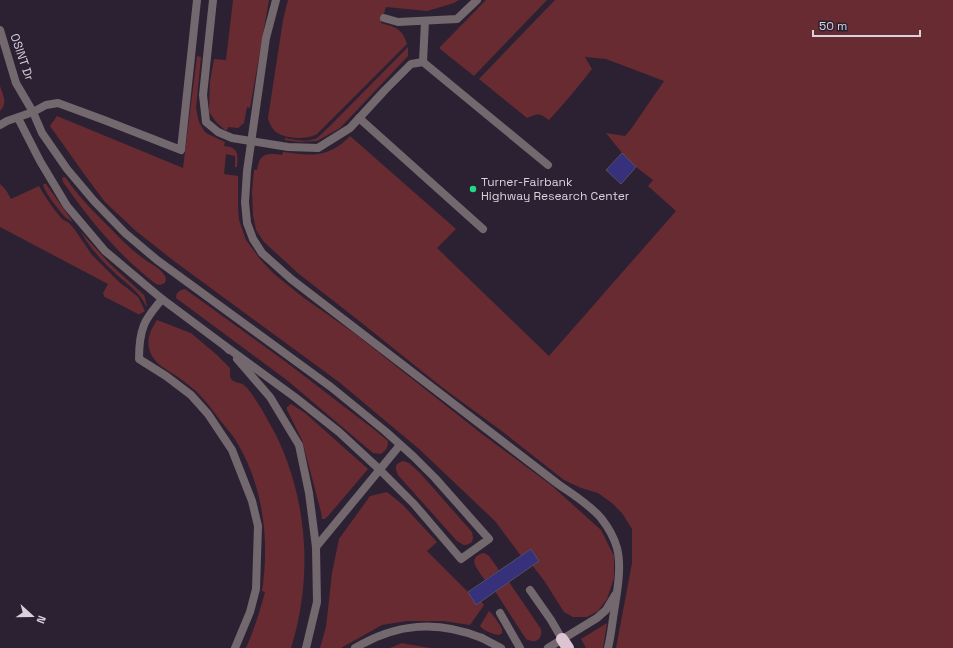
<svg xmlns="http://www.w3.org/2000/svg" width="953" height="648" font-family="'Space Grotesk',sans-serif">
  <style>
    .green { fill: #682b31 }
    .building { fill: #37317b; stroke: #505166 }
    .lines { fill: none; stroke-linecap: round; stroke-linejoin: round }
    .service { stroke: #73686e; stroke-width: 8 }
    .minor { stroke: #73686e; stroke-width: 8 }
    .motorway { stroke: #dec4d2; stroke-width: 12 }
    .poi-dot { fill: #23d886; stroke: #2c2132; stroke-width: 1.5 }
    .labels { text-anchor: middle; stroke-width: 3; stroke-linejoin: round; paint-order: stroke }
    .street-label { font-size: 12px; fill: #d9d2dd; stroke: #2c2132 }
    .poi-label { font-size: 12px; fill: #d9d2dd; stroke: #2c2132; text-anchor: start }
  </style>
  <rect width="100%" height="100%" fill="#2c2132"/>
  <g class="green">
    <path d="M233,0H269L250,108L247,107L244,123L238,128L228,127L227,130H225L216,122L209,112L210,82L214,59L226,60Z"/>
    <path d="M288,0H459L454,3L427,11L386,7L381,23C395,27 403,29 407,44L317,134C307,140 285,139 276,132C272,129 269,123 268,118L283,20Z"/>
    <path d="M486,0H547L474,76L440,49V47Z"/>
    <path d="M555,0H953V648H616L632,563V529L622,513L612,503L598,493L581,488L564,480L503,432L443,388L358,320L299,274L264,242L256,230L253,215L252,192L254,170H257C260,153 266,153 282,155L283,152C302,154 318,158 335,148C341,145 346,140 350,136L456,229L437,248L549,356L676,211L648,186L653,180L636,167L622,153L606,133L625,136L631,129L664,81L606,59L585,57L592,69C578,87 564,104 549,120C539,113 538,113 527,118L479,79Z"/>
    <path d="M408,47V56L340,128L317,141L299,142L285,140V138C295,140 308,143 317,138C321,135 325,130 329,127Z"/>
    <path d="M197,56L201,57L196,108L199,122L203,129L206,133L225,142L224,146C239,147 238,155 237,167H235V156L226,154L224,174L238,176V207L239,220L246,240L260,259L274,274L304,298L354,333L482,434L551,485L601,530L614,556V578L607,599L598,611L587,617H573L564,612L543,579L532,565L539,561L531,549L521,556L495,521L419,449L339,382L174,261L136,231L105,202L87,178L50,126L57,116L183,168Z"/>
    <path d="M0,86C3,95 8,103 0,111Z"/>
    <path d="M64,177L66,178C78,196 94,212 109,227C120,238 131,250 144,259C151,264 164,270 166,279L165,283L160,285L156,284C119,256 89,219 63,182L62,178Z"/>
    <path d="M0,184L6,190L11,199L39,186L43,193L53,208L62,219L69,223L75,230L92,255L120,283L127,288L138,297L145,311L140,314H138L105,297L104,296L103,293L108,284L0,227Z"/>
    <path d="M43,184H46L73,222C70,220 67,219 65,217C59,210 44,192 43,184Z"/>
    <path d="M80,231L110,264L144,295L145,298L147,306H146C139,291 128,285 116,274C101,260 91,249 80,231Z"/>
    <path d="M185,289L286,362L376,431L388,441C388,448 386,450 381,454L373,453L288,381L180,301L176,298C176,292 180,290 185,289Z"/>
    <path d="M157,320L191,333L217,355L230,368C230,378 229,380 239,383C242,384 243,384 245,386C250,390 257,402 261,408C266,417 271,426 276,435C308,501 313,578 291,648H246C254,630 260,611 265,592L262,591C270,539 263,484 235,439C231,433 225,427 220,420C213,411 206,401 197,392C191,387 185,382 178,377C169,371 158,366 152,356C145,343 149,332 157,320Z"/>
    <path d="M291,404L305,413L368,469L329,515L325,519H322L321,512L302,440L287,410V407Z"/>
    <path d="M403,461L409,463L420,473L472,532L473,538L472,542C465,547 463,545 457,541L398,475C395,468 394,464 403,461Z"/>
    <path d="M387,492L403,505L437,542L427,551L468,592L476,604L481,601L484,605L470,625L443,621H407L382,625L341,648H320L326,627L332,573L339,539L370,496Z"/>
    <path d="M484,553L489,556L499,570L485,580C479,571 465,557 484,553Z"/>
    <path d="M509,582L541,629C543,640 535,644 526,639L495,591Z"/>
    <path d="M489,611C491,612 501,626 502,629C502,630 502,632 502,633L499,635C492,634 484,631 480,626Z"/>
    <path d="M607,623L603,648H586L581,639Z"/>
    <path d="M402,643L406,644L431,648H390Z"/>
  </g>
  <g class="building">
    <path d="M622,153L636,167L621,184L606,170Z"/>
    <path d="M531,549L539,561L476,605L468,592Z"/>
  </g>
  <g class="lines">
    <g class="service">
      <path d="M213,0L203,95L206,122L218,132L232,138L288,147L318,148L350,128L385,90L411,64L423,62L548,165"/>
      <path d="M384,18L398,22L457,19L477,0"/>
      <path d="M0,30L16,83L33,112L42,133L67,169L94,201L125,233L157,260L331,387L385,431L414,457L435,478L489,539L461,559L414,504L379,469L339,432L296,398L225,346"/>
      <path d="M423,62L425,21"/>
      <path d="M18,118L40,161L67,206L105,251L162,299L225,346L229,350"/>
      <path d="M359,118L483,229"/>
      <path d="M0,125L7,121L33,112L46,105L58,103L104,120L181,150L197,0"/>
      <path d="M162,299C156,307 148,315 144,325C140,335 139,348 139,359L166,376L191,395L208,414L232,450L252,501L258,526L256,589L250,612L235,648"/>
      <path d="M237,359L270,397L299,445L309,493L316,547L317,602L306,648"/>
      <path d="M316,547L400,445"/>
      <path d="M355,648C397,623 437,620 482,638"/>
    </g>
    <g class="minor">
      <path d="M276,0L266,38L247,171L245,202L247,223L253,239L262,253L291,279L558,484C572,494 589,504 601,518C608,527 614,537 617,548C622,567 617,592 614,612C612,624 611,636 608,648"/>
      <path d="M530,590L551,620L562,639"/>
      <path d="M500,613L520,648"/>
      <path d="M482,638L501,648"/>
      <path d="M548,648L597,618L606,610L615,595"/>
    </g>
    <path class="motorway" d="M562,639L568,648"/>
  </g>
  <circle class="poi-dot" cx="473" cy="189" r="4"/>
  <g class="labels">
    <g class="street-label">
      <text transform="translate(22 57) rotate(71)" y="4">OSINT Dr</text>
    </g>
    <g class="poi-label">
      <text x="481" y="186">Turner-Fairbank<tspan x="481" dy="14">Highway Research Center</tspan></text>
    </g>
  </g>
  <g transform="translate(32 616) rotate(111)" stroke="#2c2132" stroke-width="3" paint-order="stroke">
  <path d="M0-3L7 15L0 10L-7 15Z" fill="#d9d2dd"/>
  <text y="-6" font-size="11" font-weight="bold" text-anchor="middle" fill="#d9d2dd">N</text>
  </g>
  <path d="M813 30v6h107v-6" fill="none" stroke="#d9d2dd" stroke-width="2"/>
  <text x="819" y="30" font-size="12" fill="#d9d2dd" stroke="#2c2132" stroke-width="3" paint-order="stroke">50 m</text>
</svg>
